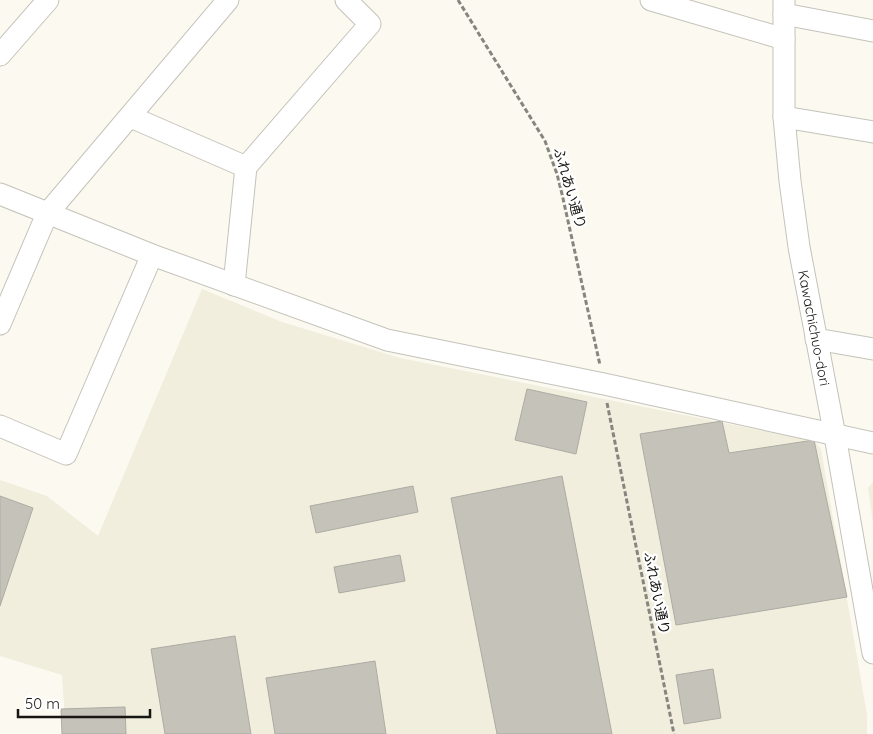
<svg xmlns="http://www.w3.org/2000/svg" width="873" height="734" font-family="Quicksand,'Noto Sans JP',sans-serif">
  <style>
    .built { fill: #f1eedd }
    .building { fill: #c4c2b9; stroke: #adaba3 }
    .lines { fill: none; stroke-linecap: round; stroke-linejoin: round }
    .minor-casing { stroke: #c4c3ba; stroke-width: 23 }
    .path { stroke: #87857f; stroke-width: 3; stroke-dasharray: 5 2.5; stroke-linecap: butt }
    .minor { stroke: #fff; stroke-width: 21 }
    .labels { text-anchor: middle; stroke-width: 4.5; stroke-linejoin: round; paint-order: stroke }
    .street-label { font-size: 14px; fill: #171613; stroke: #fff }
  </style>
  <rect width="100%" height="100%" fill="#fbf9f0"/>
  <g class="built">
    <path d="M202,289L282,322L400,358L814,441L821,449L867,715V734H66L62,675L0,656V480L47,496L98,536Z"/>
    <path d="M873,482V523L868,488Z"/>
  </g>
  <g class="building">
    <path d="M527,389L587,402L576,454L515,440Z"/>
    <path d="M722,421L729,453L814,440L847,597L676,625L640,434Z"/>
    <path d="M562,476L612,734H497L451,498Z"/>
    <path d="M413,486L418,512L316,533L310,506Z"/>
    <path d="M0,496L33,508L0,606Z"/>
    <path d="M400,555L405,581L339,593L334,567Z"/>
    <path d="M235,636L251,734H165L151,649Z"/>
    <path d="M375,661L386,734H275L266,678Z"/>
    <path d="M713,669L721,718L684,724L676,675Z"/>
    <path d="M125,707L126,734H62L61,709Z"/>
  </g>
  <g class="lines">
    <defs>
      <g id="minor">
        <path d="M651,0L784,39"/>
        <path d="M784,0V117L790,181L799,247L835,436L873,653"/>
        <path d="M784,14L873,31"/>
        <path d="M0,55L48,0"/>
        <path d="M131,117L246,167"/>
        <path d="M784,117L873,132"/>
        <path d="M0,194L152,255L387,340L604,384L873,443"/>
        <path d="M234,285L246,167L370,24L346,0"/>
        <path d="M0,324L47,214L228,0"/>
        <path d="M816,339L873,349"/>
        <path d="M0,426L66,454L152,255"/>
      </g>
    </defs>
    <use href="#minor" class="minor-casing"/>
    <g class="path">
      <path d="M458,0L545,141L557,174L562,194L600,365"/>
      <path d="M607,403L674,734"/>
    </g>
    <use href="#minor" class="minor"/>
  </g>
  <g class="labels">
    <g class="street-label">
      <text transform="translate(570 188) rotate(74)" y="5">ふれあい通り</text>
      <text transform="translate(814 328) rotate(79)" y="5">Kawachichuo-dori</text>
      <text transform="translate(657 593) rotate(79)" y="5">ふれあい通り</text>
    </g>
  </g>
  <path d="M18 709v8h132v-8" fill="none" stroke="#171613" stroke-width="2.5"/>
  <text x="25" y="709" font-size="15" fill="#171613" stroke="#ffffff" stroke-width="4" paint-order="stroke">50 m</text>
</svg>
